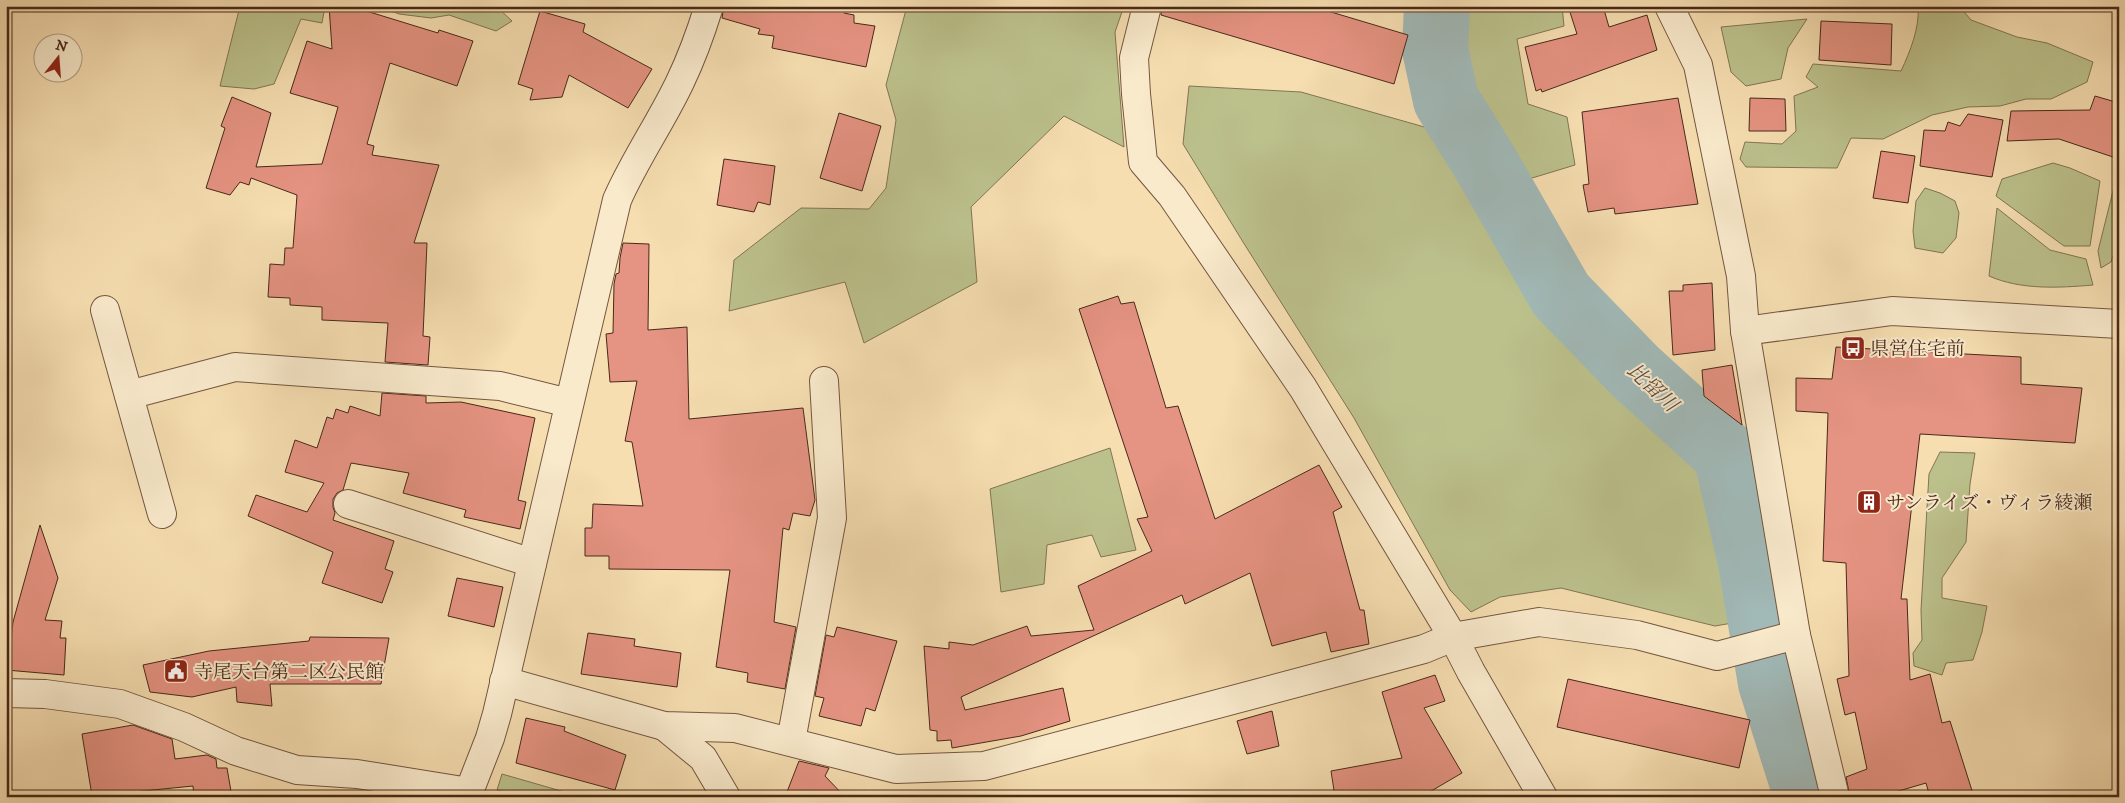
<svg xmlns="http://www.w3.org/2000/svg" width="2125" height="803" font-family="'IM FELL DW Pica','Noto Serif JP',serif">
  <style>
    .green { fill: #bcc18c; stroke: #827553 }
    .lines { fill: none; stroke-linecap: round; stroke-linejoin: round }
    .river { stroke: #a1b9b7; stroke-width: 66 }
    .building { fill: #e59382; stroke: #49291a }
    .minor-casing { stroke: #745640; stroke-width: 30 }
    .minor { stroke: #f9eacc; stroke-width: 28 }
    .labels { text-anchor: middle; stroke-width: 4; stroke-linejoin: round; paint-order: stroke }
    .poi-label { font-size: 19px; fill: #49291a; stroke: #f9eacc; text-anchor: start }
    .water-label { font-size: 20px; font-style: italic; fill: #5f4d41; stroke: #f9eacc }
  </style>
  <rect width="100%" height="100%" fill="#f6deb1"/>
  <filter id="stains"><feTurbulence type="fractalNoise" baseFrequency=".004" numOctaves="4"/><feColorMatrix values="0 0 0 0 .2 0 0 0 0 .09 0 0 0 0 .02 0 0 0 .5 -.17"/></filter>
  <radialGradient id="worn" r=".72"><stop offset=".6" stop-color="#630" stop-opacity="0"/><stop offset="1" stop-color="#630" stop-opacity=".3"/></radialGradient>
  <g class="green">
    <path d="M240,6H325L322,23L301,19L274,84L254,89L220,86Z"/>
    <path d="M379,6H496L512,21L496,31L449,15L431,18L399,14Z"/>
    <path d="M907,6H1124L1115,32L1124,147L1064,116L971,207L977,282L864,343L845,282L729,311L734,260L801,208L869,209L886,188L896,120L886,85Z"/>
    <path d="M1444,6H1562L1564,26L1517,39L1528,104L1567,117L1575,165L1519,182L1455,101L1443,50Z"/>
    <path d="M1918,6H1959L1971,20L2017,37L2047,43L2093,62L2087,82L2051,99H2026L2000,106L1968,107L1932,115L1883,139L1851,138L1837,168L1746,167L1740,159L1745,142L1782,144L1796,131L1794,96L1818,87L1806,77L1813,64L1901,71C1910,52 1920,27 1918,6Z"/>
    <path d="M1807,19L1788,48L1781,79L1746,86L1731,72L1721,27Z"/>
    <path d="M1189,86L1301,92L1435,130L1492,193L1552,300L1716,462L1744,621L1715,626L1561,588L1500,597L1471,612L1450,590L1354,418L1243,242L1183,144Z"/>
    <path d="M2053,163L2070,168L2100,181L2090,246H2064L1996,196L2002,179Z"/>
    <path d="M2114,187L2119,188V238L2111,262L2101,268L2098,251Z"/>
    <path d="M1925,188L1940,193L1955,201L1959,213L1956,238L1943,253L1915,248L1913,231L1916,201Z"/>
    <path d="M1997,208L2050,250L2086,259L2093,285C2058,288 2021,290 1989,276Z"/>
    <path d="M1110,448L1136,550L1101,557L1092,535L1047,545L1044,584L1001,592L990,489Z"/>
    <path d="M1940,452L1975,453L1970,484L1966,542L1942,578V598L1987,606L1982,632L1973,660L1946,663L1942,675L1914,666L1913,653L1922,640L1921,610L1929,474Z"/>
    <path d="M502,774L582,797H523L497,790Z"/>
  </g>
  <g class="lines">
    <path class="river" d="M1437,6L1435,49L1446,100L1487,166L1561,295L1636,372L1726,454L1751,562L1771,683L1807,797"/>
  </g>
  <g class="building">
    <path d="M329,6H350L438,33L439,30L473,41L457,86L390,63L367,144L374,146L372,155L439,165L414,243H427L423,336L430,337L428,365L385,362L388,323L322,320V307L290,305V298L268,297L270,264L284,265L285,248H293L297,195L251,178L249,185L240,182L230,195L206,188L225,128L221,126L232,97L271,113L256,167L322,164L338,107L290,93L307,41L332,49Z"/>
    <path d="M724,6H845L844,13L854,15V23L875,26L866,67L772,48L774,36L758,34L760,29L722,18Z"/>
    <path d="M1162,6H1311L1408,35L1394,84L1161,15Z"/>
    <path d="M1568,6H1603L1609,27L1647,15L1657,50L1542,92L1541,89L1536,91L1525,47L1577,34Z"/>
    <path d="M540,11L585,24L583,32L652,69L628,108L569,75L562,97L530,100L533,89L518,84Z"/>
    <path d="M1821,21L1892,24L1891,65L1819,60Z"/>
    <path d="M2095,96L2119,103V159L2059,139L2007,141L2011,111L2090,110Z"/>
    <path d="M1678,98L1698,204L1615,214L1614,208L1588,212L1583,185L1589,184L1582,112Z"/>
    <path d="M1750,98L1785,99L1786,131H1749Z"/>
    <path d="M839,113L881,126L862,191L820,178Z"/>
    <path d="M1968,114L2003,120L1992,177L1920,166L1924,130L1945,131L1948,122L1960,126Z"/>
    <path d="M1881,151L1915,156L1908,203L1873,198Z"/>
    <path d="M724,159L775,166L770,205L758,202L754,212L717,205Z"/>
    <path d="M623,243L649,244L648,330L687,327L689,419L803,408L815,500L810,516L793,513L789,530L783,528L774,622L796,627L785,689L747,682L748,673L716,667L730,570L609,569V556H585V528H592L593,504L643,506L632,442L625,441L637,381L610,382L606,334L613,333L614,284L616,274L619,273L620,258Z"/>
    <path d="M1712,283L1715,350L1673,355L1669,291H1683V285Z"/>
    <path d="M1118,296L1121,304L1134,302L1166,408L1178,406L1215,519L1319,465L1342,507L1333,512L1360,610H1364L1369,644L1331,652L1326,632L1272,646L1250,573L1185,604L1182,595L961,697L965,710L1063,688L1070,721L1021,736L952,748L951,740L937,741V731L930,730L924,646L949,649V642L973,645L1027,626L1031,636L1094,630L1078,586L1152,551L1137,519L1148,517L1079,309Z"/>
    <path d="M1836,347L2021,357V384L2082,388L2075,443L1920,434L1901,599H1907L1910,680L1930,674L1942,723L1950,721L1974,797H1930L1926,783L1885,795L1884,792L1865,797H1850L1846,777L1867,769L1855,712L1845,715L1837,679L1849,676L1846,563L1823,561L1828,413L1796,411V378L1832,379Z"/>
    <path d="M1732,365L1742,425L1704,396L1702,370Z"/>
    <path d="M382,393L426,396V403L461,402L535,418L518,500L526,502L520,529L464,517L466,510L403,493L409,473L351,463L343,490L337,493L333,499V507L335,513L333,520L394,541L385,569L393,572L382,603L322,583L333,552L248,516L256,495L307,512L324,483L285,472L295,440L317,448L327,417L333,419L336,409L348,413L350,406L380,416Z"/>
    <path d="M40,525L58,578L45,620L62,621L60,638H66L64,675L6,670V639L11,640L13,622Z"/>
    <path d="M457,578L503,587L494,627L448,616Z"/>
    <path d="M837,627L897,641L875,711L866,708L861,726L819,716L824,698L815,696L826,635L834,637Z"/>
    <path d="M588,633L635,639L634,646L681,653L677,687L581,674Z"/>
    <path d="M310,637L389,638L381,684H270L272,706L237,702L236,687L192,697L150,692L143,665L209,651L309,641Z"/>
    <path d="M1435,675L1445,701L1424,708L1462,773L1421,797H1335L1331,771L1402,758L1382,692Z"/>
    <path d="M1568,679L1750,720L1739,768L1557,727Z"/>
    <path d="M1272,711L1279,746L1247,754L1237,721Z"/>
    <path d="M526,718L565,727L564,731L626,755L615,790L516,763Z"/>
    <path d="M133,725L172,739L175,759L207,755L216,759L217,768H227L232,797H194L193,786L92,796L82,734Z"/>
    <path d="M799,761L829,768L825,776L845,797H785Z"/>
  </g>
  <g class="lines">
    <defs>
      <g id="minor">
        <path d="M1147,6L1134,58L1136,94L1143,162L1172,196L1303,388L1453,637L1471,672L1543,797"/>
        <path d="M1669,6L1698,65L1741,276L1745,331L1796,635L1835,797"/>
        <path d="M105,310L162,514"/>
        <path d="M1745,331L1892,311L2119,324"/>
        <path d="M129,395L235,367L500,386L569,403"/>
        <path d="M348,504L532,563"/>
        <path d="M504,681L664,726L735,728L896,769L984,766L1424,649L1453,637L1539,622L1637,635L1717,656L1796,635"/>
        <path d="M6,693L45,694L120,704L184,727L236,751L297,770L357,774L469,792"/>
        <path d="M664,726L703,758L726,797"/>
        <path d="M791,741L832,518L824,381"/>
        <path d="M467,797L490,738L497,714L617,200C635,159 661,122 680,82C692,57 701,32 709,6"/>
      </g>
    </defs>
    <use href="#minor" class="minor-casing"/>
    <use href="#minor" class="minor"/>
  </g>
  <defs>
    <symbol id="bus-square" viewBox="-11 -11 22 22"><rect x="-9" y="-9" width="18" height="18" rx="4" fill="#8f2418" stroke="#f9eacc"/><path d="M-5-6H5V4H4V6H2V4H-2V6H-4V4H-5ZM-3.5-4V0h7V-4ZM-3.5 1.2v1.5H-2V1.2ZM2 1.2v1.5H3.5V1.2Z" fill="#fff"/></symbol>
    <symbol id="building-square" viewBox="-11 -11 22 22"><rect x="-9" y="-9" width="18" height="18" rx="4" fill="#8f2418" stroke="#f9eacc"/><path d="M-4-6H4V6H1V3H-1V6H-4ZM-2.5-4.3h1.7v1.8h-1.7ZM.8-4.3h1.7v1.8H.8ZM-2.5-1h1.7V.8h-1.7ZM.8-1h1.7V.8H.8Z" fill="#fff"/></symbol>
    <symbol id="civic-square" viewBox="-11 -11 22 22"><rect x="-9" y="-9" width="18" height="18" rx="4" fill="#8f2418" stroke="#f9eacc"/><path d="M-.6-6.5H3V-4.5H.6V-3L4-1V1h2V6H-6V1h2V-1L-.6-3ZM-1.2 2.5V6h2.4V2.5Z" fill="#fff"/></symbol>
  </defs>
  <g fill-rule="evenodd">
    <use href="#bus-square" x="1839" y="334" width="28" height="28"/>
    <use href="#building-square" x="1855" y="488" width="28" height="28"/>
    <use href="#civic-square" x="162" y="657" width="28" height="28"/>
  </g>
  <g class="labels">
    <g class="poi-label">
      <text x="1870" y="355">県営住宅前</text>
      <text x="1886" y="509">サンライズ・ヴィラ綾瀬</text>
      <text x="194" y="678">寺尾天台第二区公民館</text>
    </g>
    <g class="water-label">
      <text transform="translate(1653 387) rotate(43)" y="7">比留川</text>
    </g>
  </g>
  <rect width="2125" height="803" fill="none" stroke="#f6deb1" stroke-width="25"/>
  <rect x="8" y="8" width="2110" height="788" fill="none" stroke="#49291a" stroke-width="2.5"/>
  <rect x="12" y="12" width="2100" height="778" fill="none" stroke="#49291a"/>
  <g transform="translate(58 58) rotate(17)"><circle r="24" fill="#f9eacc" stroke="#b39d85"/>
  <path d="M0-4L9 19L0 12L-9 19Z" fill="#8f2418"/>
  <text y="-8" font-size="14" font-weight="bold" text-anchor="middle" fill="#49291a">N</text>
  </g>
  <rect width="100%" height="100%" filter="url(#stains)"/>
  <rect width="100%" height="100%" fill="url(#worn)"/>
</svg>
